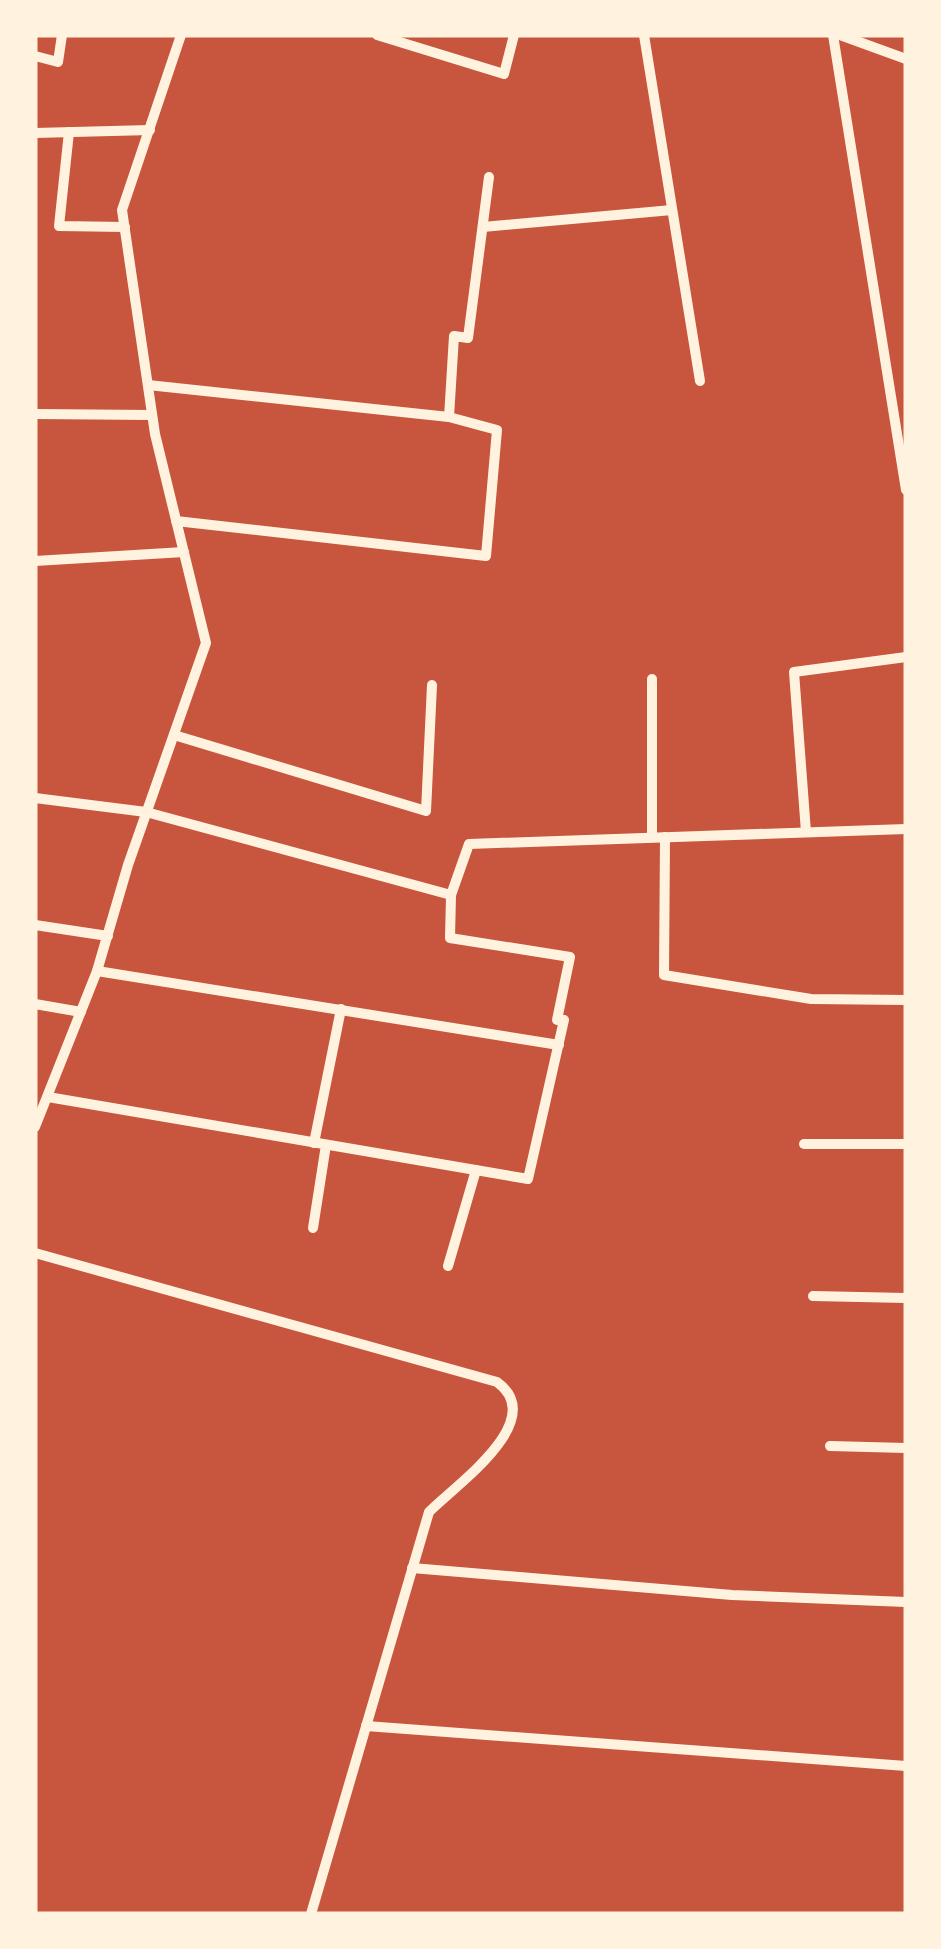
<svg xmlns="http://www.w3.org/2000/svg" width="941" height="1949" font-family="Quicksand,sans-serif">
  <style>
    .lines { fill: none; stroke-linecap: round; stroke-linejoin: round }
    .minor { stroke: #fff3e0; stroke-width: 10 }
  </style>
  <rect width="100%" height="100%" fill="#c8553d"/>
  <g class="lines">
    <g class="minor">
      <path d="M377,35L504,74L514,35"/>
      <path d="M644,35L700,381"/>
      <path d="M833,35L906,490"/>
      <path d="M840,35L906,59"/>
      <path d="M35,56L58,62L62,35"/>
      <path d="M69,132L59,226L125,227"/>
      <path d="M35,133L150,130"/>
      <path d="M483,227L672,210"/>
      <path d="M148,385L449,417"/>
      <path d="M35,414L152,415"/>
      <path d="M176,521L486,556L497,430L449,417L454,336L468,338L489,177"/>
      <path d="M35,561L184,552"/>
      <path d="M174,735L426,811L432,685"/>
      <path d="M35,798L146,812L451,895L469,844L906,829"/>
      <path d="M806,832L794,672L906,657"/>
      <path d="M652,837V679"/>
      <path d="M665,837L664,975L811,999L906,1000"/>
      <path d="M35,925L108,936"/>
      <path d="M97,971L559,1045"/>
      <path d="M35,1004L81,1012"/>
      <path d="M48,1097L528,1179L564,1020H557L570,957L450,938L451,895"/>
      <path d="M35,1127L97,971L128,865L206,643L155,434L122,210L181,35"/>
      <path d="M314,1143L341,1009"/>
      <path d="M804,1144H906"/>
      <path d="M313,1228L326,1145"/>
      <path d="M35,1253L497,1382C550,1421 454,1486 429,1512L311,1914"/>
      <path d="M448,1266L476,1170"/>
      <path d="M813,1296L906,1298"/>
      <path d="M830,1446L906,1448"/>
      <path d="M412,1568L732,1595L906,1602"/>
      <path d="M366,1726L906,1766"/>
    </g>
  </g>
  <rect width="941" height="1949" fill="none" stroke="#fff3e0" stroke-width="75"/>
</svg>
